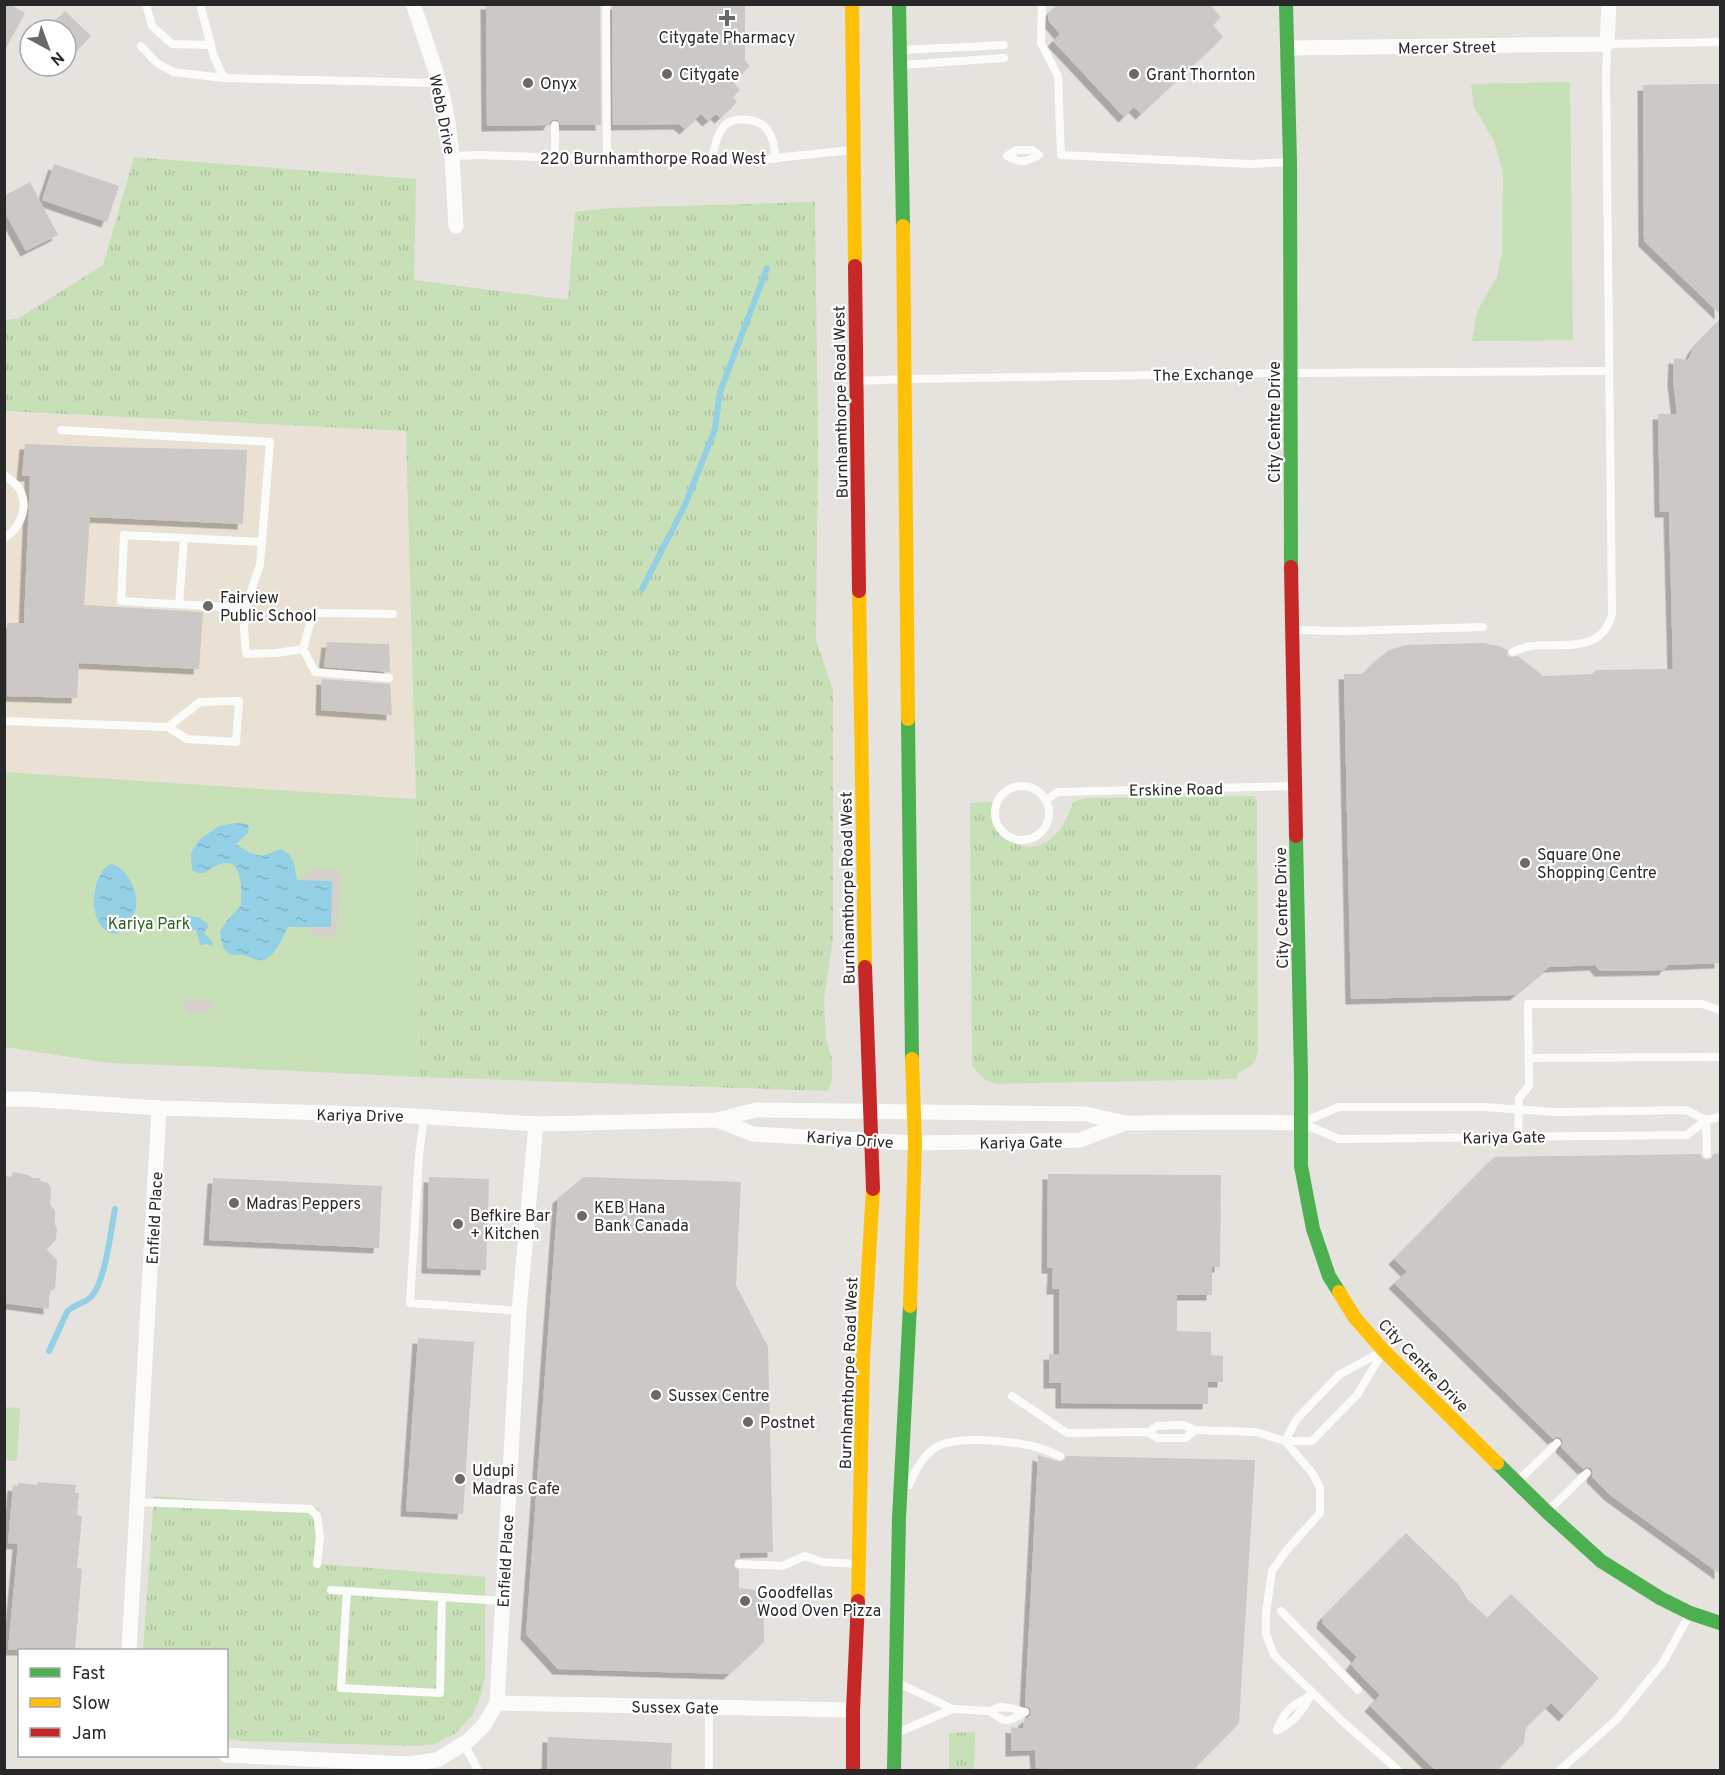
<svg xmlns="http://www.w3.org/2000/svg" width="1725" height="1775" font-family="Overpass,sans-serif">
  <style>
    .education { fill: #e9e1d3 }
    .grass { fill: url(#grass-tufts) }
    .park { fill: #c8e0b8 }
    .plaza { fill: #d5d0cc }
    .water { fill: url(#water-ripples) }
    .lines { fill: none; stroke-linecap: round; stroke-linejoin: round }
    .stream { stroke: #93d0e6; stroke-width: 6 }
    .building { fill: #cbc8c5; filter: url(#shadow) }
    .lane { stroke: #fbfbfa; stroke-width: 8 }
    .street { stroke: #fbfbfa; stroke-width: 15 }
    .fast { stroke: #4caf50; stroke-width: 14 }
    .slow { stroke: #ffc107; stroke-width: 14 }
    .jam { stroke: #c62828; stroke-width: 14 }
    .poi-dot { fill: #6a6968; stroke: #fff; stroke-width: 2 }
    .labels { text-anchor: middle; stroke-width: 4.5; stroke-linejoin: round; paint-order: stroke }
    .poi-label { font-size: 16px; fill: #282828; stroke: #fff; text-anchor: start }
    .street-label { font-size: 16px; fill: #282828; stroke: #fff }
    .park-label { font-size: 16px; fill: #2a611c; stroke: #fff }
  </style>
  <defs>
    <pattern id="grass-tufts" width="24" height="20" patternUnits="userSpaceOnUse" patternTransform="scale(1.5)"><rect width="24" height="20" fill="#c8e0b8"/><path d="M3 7l-1-3M5 7V3M7 7l1-3M15 17l-1-3M17 17v-4M19 17l1-3" fill="none" stroke="#acc09e"/></pattern>
    <pattern id="water-ripples" width="26" height="14" patternUnits="userSpaceOnUse" patternTransform="scale(1.5)"><rect width="26" height="14" fill="#93d0e6"/><path d="M2 4q2-2 4 0t4 0M15 11q2-2 4 0t4 0" fill="none" stroke="#7fb3c5"/></pattern>
    <filter id="shadow"><feDropShadow dx="-5.5" dy="5.5" stdDeviation="0" flood-color="#0004"/></filter>
  </defs>
  <rect width="100%" height="100%" fill="#e6e2de"/>
  <path class="education" d="M4,413L406,431L416,799L5,772Z"/>
  <g class="grass">
    <path d="M134,157L416,179L414,280L568,300L575,212L609,208L815,202L818,444L816,640L833,690V937L824,999L826,1039L832,1059V1080L828,1091L419,1077L416,799L406,431L5,411L4,320L19,318L103,265Z"/>
    <path d="M1254,796L1257,802L1258,1052C1254,1068 1249,1066 1237,1074L1238,1079L996,1084L984,1079L972,1066L970,803L992,802C1000,835 1023,865 1056,834C1065,826 1068,812 1074,802L1084,798Z"/>
    <path d="M154,1496L319,1508L321,1564L485,1577V1676L481,1695L473,1714L456,1733L435,1744L417,1746L242,1741L227,1739L226,1650H143Z"/>
    <path d="M975,1732L974,1770H949V1733Z"/>
  </g>
  <g class="park">
    <path d="M1570,82L1573,340L1472,341L1477,312L1497,276L1502,253L1503,172L1494,141L1474,107L1471,84Z"/>
    <path d="M4,772L416,799L419,1077L195,1066L109,1063L5,1047Z"/>
    <path d="M5,1407L20,1408L17,1461L5,1460Z"/>
  </g>
  <g class="plaza">
    <path d="M310,869L341,870L336,937L314,936L309,928L300,929L304,874L310,873Z"/>
    <path d="M184,999H197L216,1002L211,1009L203,1014L192,1013L185,1008Z"/>
  </g>
  <g class="water">
    <path d="M235,823L247,824L249,827L248,833L236,844L250,853L262,856L281,849C296,857 294,865 297,880L332,881L331,927H288C282,938 277,953 266,959C259,962 254,959 247,956C242,954 239,956 233,955C222,953 221,940 220,931L228,919L241,906C242,891 243,854 218,865C207,869 206,878 192,870L191,853L199,840L219,826Z"/>
    <path d="M112,864C127,868 139,892 136,907C134,919 126,928 116,934C84,931 91,868 112,864Z"/>
    <path d="M184,915L198,917L207,923L208,927L204,933L213,942L212,946L207,944L200,945L196,930C189,929 183,926 182,918Z"/>
  </g>
  <g class="lines">
    <g class="stream">
      <path d="M642,589L685,505L715,429L720,392L767,268"/>
      <path d="M49,1351L67,1312C74,1304 84,1304 91,1297C105,1283 111,1230 115,1209"/>
    </g>
  </g>
  <g class="building">
    <path d="M4,4H9L25,13L4,52Z"/>
    <path d="M486,4H600L601,125H561L558,120L554,119L550,122L549,125L487,126Z"/>
    <path d="M612,4H745V61L750,66L733,82L740,90L733,97L737,102L720,118L716,114L708,121L701,114L685,129L679,124L613,125Z"/>
    <path d="M1058,4H1209L1221,17L1213,25L1223,37L1141,114L1134,107L1124,117L1053,41L1060,34L1048,20V14Z"/>
    <path d="M65,11L91,36L66,62V30H48Z"/>
    <path d="M1720,84V314L1644,241L1643,85Z"/>
    <path d="M54,164L119,186L107,222L42,200Z"/>
    <path d="M30,182L58,235L26,251L4,211V196Z"/>
    <path d="M1720,319V963L1668,965L1664,970L1600,971L1595,965L1549,967L1515,995L1351,999L1344,674H1363L1374,662L1389,650L1406,645L1483,643L1499,646L1508,650L1507,654L1510,657L1518,656L1543,676L1592,674L1596,670L1673,669L1669,512H1660L1658,414H1677L1673,380L1674,358L1688,360L1693,349L1700,340Z"/>
    <path d="M25,444L102,447L247,450L243,524L90,517L84,605L203,612L199,669L79,663L77,698L7,696V623H24L30,476H22Z"/>
    <path d="M327,642L389,644L390,672L324,667Z"/>
    <path d="M322,679L390,684L392,715L321,710Z"/>
    <path d="M1720,1153V1574L1610,1495L1592,1477L1593,1472L1591,1468L1586,1467L1583,1469L1561,1447L1563,1442L1561,1438L1556,1437L1553,1439L1394,1283L1407,1272L1394,1259L1494,1157L1701,1154L1702,1158L1707,1160L1711,1159L1713,1154Z"/>
    <path d="M13,1172L28,1175L32,1178H39L42,1182L48,1183L51,1188L50,1205L55,1210V1225L57,1228L56,1240L46,1249L57,1260L55,1289L49,1292V1309L4,1303V1176L11,1177Z"/>
    <path d="M1048,1174L1221,1175L1220,1267H1212V1295H1177V1331L1211,1332V1355L1223,1356V1382H1208V1404L1061,1403V1383H1049V1354L1059,1355V1289H1052L1053,1268H1047Z"/>
    <path d="M429,1177L489,1179L486,1270L427,1268Z"/>
    <path d="M584,1177L741,1182L736,1285L768,1347L773,1552L740,1553V1558L734,1561V1567L739,1570V1588L763,1591L764,1642L729,1674L558,1669L526,1634L558,1198Z"/>
    <path d="M213,1178L382,1186L379,1248L209,1240Z"/>
    <path d="M418,1338L474,1342L463,1514L406,1511Z"/>
    <path d="M1038,1455L1060,1462L1064,1460L1066,1456L1255,1460L1239,1723L1193,1770H1089L1036,1768L1035,1750L1011,1751V1727L1023,1729L1024,1720L1030,1716L1031,1712L1030,1708L1025,1706Z"/>
    <path d="M38,1482L76,1485L75,1493H79L77,1515L82,1516L77,1568L82,1569L75,1650H8L18,1544L8,1543L13,1485L18,1486V1483L37,1485Z"/>
    <path d="M1406,1533L1459,1585L1467,1599L1488,1618L1511,1594L1599,1678L1564,1716L1551,1703L1526,1727L1524,1743L1497,1770H1435L1370,1706L1380,1695L1351,1665L1357,1657L1322,1623L1323,1617Z"/>
    <path d="M548,1737L672,1743L671,1770H547Z"/>
  </g>
  <g class="lines">
    <g class="lane">
      <path d="M146,4L152,26L172,44L211,45"/>
      <path d="M200,4L214,57L224,78"/>
      <path d="M606,4L607,159"/>
      <path d="M1042,4L1041,43L1058,76L1061,155L1250,164L1289,162"/>
      <path d="M141,46L157,63L173,72L224,78L439,83"/>
      <path d="M903,50L1004,45"/>
      <path d="M901,65L1004,58"/>
      <path d="M555,125V157"/>
      <path d="M1017,150H1032L1039,155C1026,162 1021,164 1007,156Z"/>
      <path d="M452,156L479,155L607,159L756,160L852,150"/>
      <path d="M712,161C714,149 716,135 725,125C736,115 761,119 768,131C774,139 775,149 775,159"/>
      <path d="M858,381L905,379L1290,373L1609,371"/>
      <path d="M61,430L270,442L260,565L245,608L244,630L246,654L277,653L303,649L315,672L389,678"/>
      <path d="M4,475C11,480 17,484 21,492C28,509 20,529 4,538"/>
      <path d="M179,604L184,538"/>
      <path d="M245,608L121,601L124,535L262,542"/>
      <path d="M1292,630L1348,631L1483,627"/>
      <path d="M303,649L313,613L393,614"/>
      <path d="M1513,652C1543,634 1599,664 1612,614L1606,77L1607,44L1720,42"/>
      <path d="M4,721L168,727L187,739L236,742L239,701L200,702L168,727"/>
      <circle cx="1022" cy="813" r="27"/>
      <path d="M1046,800L1058,792L1293,786"/>
      <path d="M1529,1058L1720,1057"/>
      <path d="M424,1117L419,1155L410,1303L519,1311"/>
      <path d="M1706,1120L1707,1154"/>
      <path d="M1303,1122L1339,1107H1483L1555,1112L1686,1110L1706,1120"/>
      <path d="M1304,1124L1339,1139L1687,1135L1706,1120L1720,1117"/>
      <path d="M1518,1137L1519,1098L1529,1086L1528,1004H1702L1720,1010"/>
      <path d="M1012,1396L1067,1433L1148,1432L1157,1438H1186L1195,1430"/>
      <path d="M1148,1432L1157,1426L1183,1425L1195,1430L1256,1432L1285,1441H1312L1357,1395L1383,1352"/>
      <path d="M1285,1441L1313,1474L1320,1488V1513L1286,1551L1272,1571L1266,1613V1634L1274,1655L1342,1721L1398,1770"/>
      <path d="M1285,1441L1296,1420L1339,1375L1381,1352"/>
      <path d="M1519,1480L1557,1443"/>
      <path d="M909,1485C914,1473 921,1459 932,1450C950,1434 1006,1441 1028,1445C1039,1447 1050,1452 1060,1456"/>
      <path d="M137,1502L310,1509L317,1516L320,1536L317,1564"/>
      <path d="M1548,1511L1587,1473"/>
      <path d="M739,1564L782,1566L805,1556L822,1562L858,1564"/>
      <path d="M331,1590L503,1601"/>
      <path d="M347,1591L341,1688L440,1693L442,1598"/>
      <path d="M1281,1611L1358,1690"/>
      <path d="M898,1683L953,1709"/>
      <path d="M990,1711C1005,1724 1009,1722 1025,1712"/>
      <path d="M1277,1730C1285,1708 1294,1705 1313,1694"/>
      <path d="M1277,1730C1295,1722 1300,1713 1310,1697"/>
      <path d="M899,1732L953,1709L990,1711L1000,1707L1011,1708L1025,1712"/>
      <path d="M464,1744L478,1770"/>
      <path d="M709,1770V1708"/>
      <path d="M1560,1770L1617,1719L1662,1664L1690,1614"/>
    </g>
    <g class="street">
      <path d="M413,4C424,35 435,66 443,97C453,139 453,183 456,226"/>
      <path d="M1287,48L1607,44L1609,4"/>
      <path d="M4,1099H26L159,1108L398,1115L536,1124L717,1120L756,1110L1086,1114L1125,1123L1251,1122L1301,1123"/>
      <path d="M717,1120L753,1134L915,1143L1080,1140L1125,1123"/>
      <path d="M129,1650L159,1108"/>
      <path d="M497,1703L853,1710"/>
      <path d="M226,1755L407,1764L437,1760L468,1741L484,1725L497,1703L519,1311L536,1124"/>
    </g>
    <g class="fast">
      <path d="M899,4L903,226"/>
      <path d="M1286,4L1290,162L1291,567"/>
      <path d="M908,719L912,1059"/>
      <path d="M1296,836L1301,1075V1166L1313,1229L1329,1276L1339,1292"/>
      <path d="M1497,1463L1547,1512L1601,1561L1660,1598L1690,1613L1720,1623"/>
      <path d="M894,1770L899,1518L910,1306"/>
    </g>
    <g class="slow">
      <path d="M852,4L855,266"/>
      <path d="M903,226L908,719"/>
      <path d="M859,591L865,967"/>
      <path d="M1339,1292L1355,1318L1384,1351L1497,1463"/>
      <path d="M910,1306L915,1143L912,1059"/>
      <path d="M858,1601L863,1358L873,1189"/>
    </g>
    <g class="jam">
      <path d="M855,266L859,591"/>
      <path d="M1291,567L1296,836"/>
      <path d="M865,967L873,1189"/>
      <path d="M853,1770V1710L858,1601"/>
    </g>
  </g>
  <g class="poi-dot">
    <path d="M724 9h6v6h6v6h-6v6h-6v-6h-6v-6h6z"/>
    <circle cx="667" cy="74" r="6"/>
    <circle cx="1134" cy="74" r="6"/>
    <circle cx="528" cy="83" r="6"/>
    <circle cx="208" cy="606" r="6"/>
    <circle cx="1525" cy="863" r="6"/>
    <circle cx="234" cy="1203" r="6"/>
    <circle cx="582" cy="1216" r="6"/>
    <circle cx="458" cy="1224" r="6"/>
    <circle cx="656" cy="1395" r="6"/>
    <circle cx="748" cy="1422" r="6"/>
    <circle cx="460" cy="1479" r="6"/>
    <circle cx="745" cy="1601" r="6"/>
  </g>
  <g class="labels">
    <g class="poi-label">
      <text x="727" y="43" text-anchor="middle">Citygate Pharmacy</text>
      <text x="679" y="80">Citygate</text>
      <text x="1146" y="80">Grant Thornton</text>
      <text x="540" y="89">Onyx</text>
      <text x="220" y="603">Fairview<tspan x="220" dy="18">Public School</tspan></text>
      <text x="1537" y="860">Square One<tspan x="1537" dy="18">Shopping Centre</tspan></text>
      <text x="246" y="1209">Madras Peppers</text>
      <text x="594" y="1213">KEB Hana<tspan x="594" dy="18">Bank Canada</tspan></text>
      <text x="470" y="1221">Befkire Bar<tspan x="470" dy="18">+ Kitchen</tspan></text>
      <text x="668" y="1401">Sussex Centre</text>
      <text x="760" y="1428">Postnet</text>
      <text x="472" y="1476">Udupi<tspan x="472" dy="18">Madras Cafe</tspan></text>
      <text x="757" y="1598">Goodfellas<tspan x="757" dy="18">Wood Oven Pizza</tspan></text>
    </g>
    <g class="street-label">
      <text transform="translate(1447 47) rotate(-1)" y="6">Mercer Street</text>
      <text transform="translate(443 114) rotate(79)" y="6">Webb Drive</text>
      <text x="653" y="164">220 Burnhamthorpe Road West</text>
      <text transform="translate(1203 374) rotate(-1)" y="6">The Exchange</text>
      <text transform="translate(840 402) rotate(-91)" y="6">Burnhamthorpe Road West</text>
      <text transform="translate(1274 422) rotate(-90)" y="6">City Centre Drive</text>
      <text transform="translate(1176 789) rotate(-1)" y="6">Erskine Road</text>
      <text transform="translate(847 888) rotate(-91)" y="6">Burnhamthorpe Road West</text>
      <text transform="translate(1281 908) rotate(-91)" y="6">City Centre Drive</text>
      <text transform="translate(360 1115) rotate(1)" y="6">Kariya Drive</text>
      <text transform="translate(1504 1137) rotate(-1)" y="6">Kariya Gate</text>
      <text transform="translate(850 1139) rotate(4)" y="6">Kariya Drive</text>
      <text transform="translate(1021 1142) rotate(-1)" y="6">Kariya Gate</text>
      <text transform="translate(154 1218) rotate(-87)" y="6">Enfield Place</text>
      <text transform="translate(1424 1365) rotate(46)" y="6">City Centre Drive</text>
      <text transform="translate(848 1373) rotate(-88)" y="6">Burnhamthorpe Road West</text>
      <text transform="translate(505 1561) rotate(-87)" y="6">Enfield Place</text>
      <text transform="translate(675 1707) rotate(1)" y="6">Sussex Gate</text>
    </g>
    <g class="park-label">
      <text x="149" y="929">Kariya Park</text>
    </g>
  </g>
  <rect width="1725" height="1775" fill="none" stroke="#282828" stroke-width="12"/>
  <rect x="18" y="1649" width="210" height="108" fill="#ffffff" stroke="#a9a9a9" stroke-width="1.5"/>
  <rect x="30" y="1668" width="30" height="9" fill="#4caf50" stroke="#a9a9a9" stroke-width="1.5"/>
  <text x="72" y="1679" font-size="18" fill="#282828">Fast</text>
  <rect x="30" y="1698" width="30" height="9" fill="#ffc107" stroke="#a9a9a9" stroke-width="1.5"/>
  <text x="72" y="1709" font-size="18" fill="#282828">Slow</text>
  <rect x="30" y="1728" width="30" height="9" fill="#c62828" stroke="#a9a9a9" stroke-width="1.5"/>
  <text x="72" y="1739" font-size="18" fill="#282828">Jam</text>
  <g transform="translate(48 48) rotate(139)"><circle r="28" fill="#ffffff" stroke="#a9a9a9" stroke-width="1.5"/>
  <path d="M0-4.5L10 22L0 15L-10 22Z" fill="#6a6968"/>
  <text y="-9" font-size="16" font-weight="bold" text-anchor="middle" fill="#282828">N</text>
  </g>
</svg>
